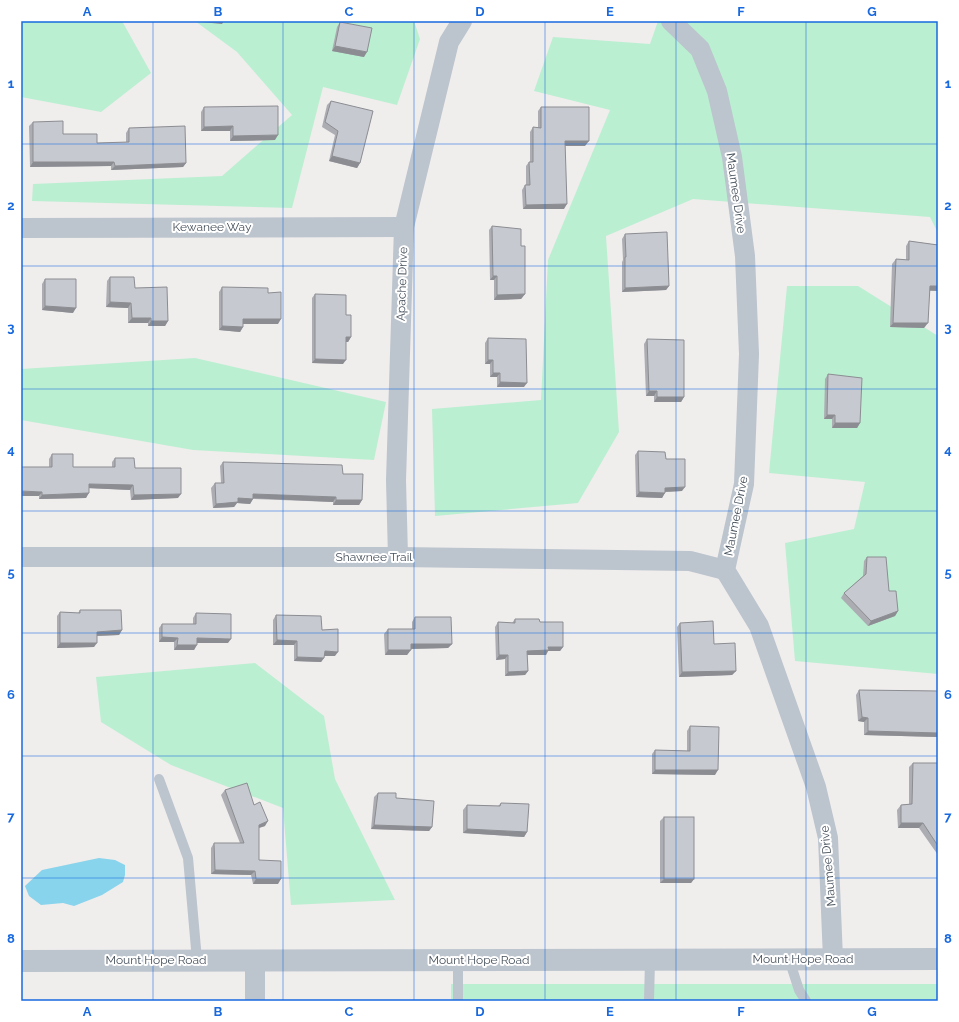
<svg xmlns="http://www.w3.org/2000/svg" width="959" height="1022" font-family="Raleway,sans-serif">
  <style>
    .green { fill: #bbefd1 }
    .water { fill: #88d4ec }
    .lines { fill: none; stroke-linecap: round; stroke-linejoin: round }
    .service { stroke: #bcc4cd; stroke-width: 10 }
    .minor { stroke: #bcc4cd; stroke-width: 20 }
    .tertiary { stroke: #bcc4cd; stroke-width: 22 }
    .wall { fill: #abadb3 }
    .shaded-wall { fill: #8b8d92 }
    .building { fill: #c7c9d0; stroke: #8b8d92 }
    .grid { fill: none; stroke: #1869df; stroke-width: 1; stroke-opacity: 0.55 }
    .labels { text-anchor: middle; stroke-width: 4; stroke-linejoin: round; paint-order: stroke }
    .street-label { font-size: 12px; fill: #46505b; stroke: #fff }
    .neatline { fill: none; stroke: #1869df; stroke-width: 1.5 }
    .grid-label { font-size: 13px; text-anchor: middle; font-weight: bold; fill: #1869df }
  </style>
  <rect width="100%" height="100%" fill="#f0eded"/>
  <g class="green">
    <path d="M21,21H122L151,73L101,112L21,97Z"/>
    <path d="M195,21H414L420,39L397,105L323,87L292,208L32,201L33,184L222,176L292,115L237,52Z"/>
    <path d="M658,21H938V233L930,217L693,199L606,236L619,432L578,503L435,516L432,409L541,400L548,260L610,110L534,91L553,37L650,44Z"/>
    <path d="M787,286H858L938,336V674L795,661L785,543L854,529L865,482L769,473Z"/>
    <path d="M195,358L386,402L374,460L193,450L21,420V369Z"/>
    <path d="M255,663L324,716L335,779L395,900L291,905L283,808L171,765L101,722L96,677Z"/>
    <rect x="451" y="984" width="487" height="17"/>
  </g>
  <path class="water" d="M99,858L115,860L125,865V875L123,882L102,895L74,906L63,903L41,905L29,896L25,886L42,870Z"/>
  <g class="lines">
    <g class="service">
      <path d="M159,779L188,858L197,960"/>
      <path d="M789,959L799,990L806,1001"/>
      <path d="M458,960V1001"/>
      <path d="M649,1001L650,960"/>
    </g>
    <g class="minor">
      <path d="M671,21L700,49L717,91L732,157L745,256L749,354L744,484L725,570L759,626L816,787L828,838L833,959"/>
      <path d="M21,228L404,227"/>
      <path d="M21,557H398L690,561L725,570"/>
      <path d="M398,557L396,480L404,227L449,42L462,21"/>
      <path d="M255,961V1001"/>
    </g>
    <path class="tertiary" d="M21,961L938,959"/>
  </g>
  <g class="wall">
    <path d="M340,22L364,57L332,51L337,27Z"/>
    <path d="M331,101L360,163L357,168L329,161L335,135L322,127L327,105Z"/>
    <path d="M204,107L275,140L230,141V131H201V112Z"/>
    <path d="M541,107L585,146H565L564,209H523L522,190L525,185H526V166L529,162H530V132L533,127L538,128V111Z"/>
    <path d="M33,122L63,134L97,143L126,142V133L129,128L186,163L183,167L111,170V166L30,167L29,126Z"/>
    <path d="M492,226L521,246L525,294L521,299L494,300V280H490L489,230Z"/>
    <path d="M625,234L669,286L666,290L622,292V262L623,260L622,239Z"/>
    <path d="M909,241L938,245V291H930L924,328L890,327L892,264L896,259L906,260V246Z"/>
    <path d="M110,277L135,288L168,321L165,326H148V323H128V308L106,307L107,281Z"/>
    <path d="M45,279L73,313L42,310V284Z"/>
    <path d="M222,287L268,293L278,324H243V327L240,332L219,330V292Z"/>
    <path d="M315,294L346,315L351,337L348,342H346L343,364L312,363V298Z"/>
    <path d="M488,338L524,387H497V377H490V364H485V343Z"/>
    <path d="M647,339L684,397L681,402H654V396H646L644,344Z"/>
    <path d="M828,374L860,423L857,428H832V419H824L825,379Z"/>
    <path d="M638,451L666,459L682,491L665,492L662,498L636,497L635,455Z"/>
    <path d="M52,454L73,467H112V462L115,458L135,468L178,498L131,500L130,490L89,488L86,498L39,499V496L49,467V459Z"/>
    <path d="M223,462L343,474L362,500L359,505H333V502L253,499L250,504L237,503L234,507L213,508L211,488L215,483H221L220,466Z"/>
    <path d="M867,557L889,591L898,611L895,616L868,626L841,598L844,593L863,576L864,561Z"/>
    <path d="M80,610L122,630L119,635L97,636L94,647L57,648V616L60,612L78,613Z"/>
    <path d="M196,613L228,643H197L194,650H174V642H159V628L162,624H193V618Z"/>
    <path d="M276,615L322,630L335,656H324V658L321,662L294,661V645H273V620Z"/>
    <path d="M415,617L452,644L448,648L411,649L407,655H385L384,634L388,629H412V622Z"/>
    <path d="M515,619L540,622L563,647L560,651H548L546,655H527L528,671L525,675L505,676V659L496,660L495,627L498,622L512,623Z"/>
    <path d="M680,623L714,644L736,671L732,675L679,677L677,627Z"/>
    <path d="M859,690L938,691V737L864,735V722L858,721L856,695Z"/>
    <path d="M690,726L715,775L652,774V754L655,750L687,751V731Z"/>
    <path d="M913,763H938V855L919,828H898L897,810L901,805L909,804V767Z"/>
    <path d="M225,790L254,805L265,826L259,828V860L278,884H253L251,875L211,874V848L214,843H240L221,795Z"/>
    <path d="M378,793L396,798L432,827L429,831L371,829L374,797Z"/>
    <path d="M501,803L527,832L524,837L463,833V810L467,805L498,806Z"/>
    <path d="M664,817L694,879L691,883H660V821Z"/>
  </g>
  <g class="shaded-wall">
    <path d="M191,21H224L222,24Z"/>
    <path d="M335,46L367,52L364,57L332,51Z"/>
    <path d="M233,126L230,131H201L204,127Z"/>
    <path d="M278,135L275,140L230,141L233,136Z"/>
    <path d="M565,141H589L585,146H562Z"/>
    <path d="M332,156L360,163L357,168L329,161Z"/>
    <path d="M33,162H114L111,166L30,167Z"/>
    <path d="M186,163L183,167L111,170L115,166Z"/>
    <path d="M567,204L564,209H523L526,205Z"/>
    <path d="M493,276H497L494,280H490Z"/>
    <path d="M669,286L666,290L622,292L625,288Z"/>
    <path d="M930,286H938V291L927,290Z"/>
    <path d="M525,294L521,299L494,300L497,295Z"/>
    <path d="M110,302L131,303L128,308L106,307Z"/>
    <path d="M45,306L76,308L73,313L42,310Z"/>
    <path d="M132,318H151L148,323H128Z"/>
    <path d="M243,319H281L278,324H240Z"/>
    <path d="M151,321H168L165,326H148Z"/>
    <path d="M893,323H928L924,328L890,327Z"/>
    <path d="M222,326L243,327L240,332L219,330Z"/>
    <path d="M346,337H351L348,342H342Z"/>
    <path d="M315,359L346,360L343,364L312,363Z"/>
    <path d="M488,360H493L490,364H485Z"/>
    <path d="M493,373H500L497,377H490Z"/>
    <path d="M500,382L527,383L524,387H497Z"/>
    <path d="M649,391H657L654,396H646Z"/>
    <path d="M657,397H684L681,402H654Z"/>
    <path d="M827,415H835L832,419H824Z"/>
    <path d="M835,423H860L857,428H832Z"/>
    <path d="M89,484L133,485L130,490L86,488Z"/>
    <path d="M685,487L682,491L662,492L665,488Z"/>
    <path d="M21,491L42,492L39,496H21Z"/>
    <path d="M639,492L665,493L662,498L636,497Z"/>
    <path d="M89,493L86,498L39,499L42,495Z"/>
    <path d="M181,494L178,498L131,500L134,495Z"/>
    <path d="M253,494L336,497L333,502L250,498Z"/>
    <path d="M238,498L253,499L250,504L237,503L234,507L213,508L216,504Z"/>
    <path d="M336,500H362L359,505H333Z"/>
    <path d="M898,611L895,616L868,626L871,621Z"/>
    <path d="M122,630L119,635L94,636L97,632Z"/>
    <path d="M162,637L178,638L174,642H159Z"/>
    <path d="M197,638L231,639L228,643H194Z"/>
    <path d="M277,640L297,641L294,645H273Z"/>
    <path d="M60,643H97L94,647L57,648Z"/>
    <path d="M411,644H452L448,648L407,649Z"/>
    <path d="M177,645H197L194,650H174Z"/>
    <path d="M548,647H563L560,651H548L546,655H524L527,651Z"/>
    <path d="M388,650H411L407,655H385Z"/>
    <path d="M325,651L338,652L335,656H321Z"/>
    <path d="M499,655H508L505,659L496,660Z"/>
    <path d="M297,657L324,658L321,662L294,661Z"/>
    <path d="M528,671L525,675L505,676L508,672Z"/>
    <path d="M736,671L732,675L679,677L682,672Z"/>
    <path d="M862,717L868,718L864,722L858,721Z"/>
    <path d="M868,731L938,733V737L864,735Z"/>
    <path d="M655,770H718L715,775L652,774Z"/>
    <path d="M268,821L265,826L255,829L259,825Z"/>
    <path d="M901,823H923L919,828H898Z"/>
    <path d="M374,825L432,827L429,831L371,829Z"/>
    <path d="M467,829L527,832L524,837L463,833Z"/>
    <path d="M215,870L255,871L251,875L211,874Z"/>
    <path d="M256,879H281L278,884H253Z"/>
    <path d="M664,879H694L691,883H660Z"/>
  </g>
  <g class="building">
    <path d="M340,22L372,28L367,52L335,46Z"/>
    <path d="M331,101L373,111L360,163L332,156L338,131L325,122Z"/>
    <path d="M278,106V135L233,136V126L204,127V107Z"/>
    <path d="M541,107H589V141H565L567,204L526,205L525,185H530L529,162H533V127L541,128Z"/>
    <path d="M63,121V134H97V143L129,142V128L185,126L186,163L115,166L114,162H33V122Z"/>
    <path d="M492,226L521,229V246H525V294L497,295V276H493Z"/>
    <path d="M667,232L669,286L625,288V257H626L625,234Z"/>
    <path d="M909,241L938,245V286H930L928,323H893L896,259L909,260Z"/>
    <path d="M110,277H134L135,288L167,287L168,321H151V318H132L131,303L110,302Z"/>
    <path d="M45,279H76V308L45,306Z"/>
    <path d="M222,287L268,288V293L281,292V319H243V327L222,326Z"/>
    <path d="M315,294L346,295V315H351V337H346V360L315,359Z"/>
    <path d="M488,338L526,339L527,383L500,382V373H493V360H488Z"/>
    <path d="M647,339L684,340V397H657V391H649Z"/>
    <path d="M828,374L862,378L860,423H835V415H827Z"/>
    <path d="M638,451L665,452L666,459H685V487L665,488V493L639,492Z"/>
    <path d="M52,454H73V467H115V458H134L135,468H181V494L134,495L133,485L89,484V493L42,495V492L21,491V467H52Z"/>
    <path d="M223,462L342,465L343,474H363L362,500H336V497L253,494V499L238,498V502L216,504L215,483H224Z"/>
    <path d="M867,557H886L889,591H896L898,611L871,621L844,593L866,574Z"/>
    <path d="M80,610H121L122,630L97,632V643H60V612L80,613Z"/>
    <path d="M196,613L231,614V639L197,638V645H177L178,638L162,637V624H196Z"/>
    <path d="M276,615L321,616L322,630L338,629V652L325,651L324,658L297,657V641L277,640Z"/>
    <path d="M415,617H451L452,644H411V650H388V629H415Z"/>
    <path d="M515,619H539L540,622H563V647H548L549,650L527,651L528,671L508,672V655H499L498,622L515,623Z"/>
    <path d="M713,621L714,644L735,643L736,671L682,672L680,623Z"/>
    <path d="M859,690L938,691V733L868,731V718L862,717Z"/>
    <path d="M690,726L719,727L718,770H655V750L690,751Z"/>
    <path d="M913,763H938V846L923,823H901V805L912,804Z"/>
    <path d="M247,783L254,805L260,802L268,821L259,825V860L281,861V879H256L255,871L215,870L214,843H244L225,790Z"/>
    <path d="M378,793H396V798L434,801L432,827L374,825Z"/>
    <path d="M501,803L529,804L527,832L467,829V805L500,806Z"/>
    <rect x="664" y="817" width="30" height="62"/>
  </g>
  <path class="grid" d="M153,21V1001M283,21V1001M414,21V1001M545,21V1001M676,21V1001M806,21V1001M21,144H938M21,266H938M21,389H938M21,511H938M21,633H938M21,756H938M21,878H938"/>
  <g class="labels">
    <g class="street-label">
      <text transform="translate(736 193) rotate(82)" y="4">Maumee Drive</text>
      <text x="212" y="231">Kewanee Way</text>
      <text transform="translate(402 284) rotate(-88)" y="4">Apache Drive</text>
      <text transform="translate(736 516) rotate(-79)" y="4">Maumee Drive</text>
      <text x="374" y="561">Shawnee Trail</text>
      <text transform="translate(828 866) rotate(-95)" y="4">Maumee Drive</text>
      <text x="803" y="963">Mount Hope Road</text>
      <text x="156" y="964">Mount Hope Road</text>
      <text x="479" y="964">Mount Hope Road</text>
    </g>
  </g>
  <rect width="959" height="1022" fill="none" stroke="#ffffff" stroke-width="44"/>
  <rect x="22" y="22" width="915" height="978" class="neatline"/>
  <g class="grid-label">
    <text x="87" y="16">A</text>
    <text x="218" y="16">B</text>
    <text x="349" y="16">C</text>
    <text x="480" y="16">D</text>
    <text x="610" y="16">E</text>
    <text x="741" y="16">F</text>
    <text x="872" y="16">G</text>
    <text x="11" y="88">1</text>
    <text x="948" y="88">1</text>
    <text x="11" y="210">2</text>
    <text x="948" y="210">2</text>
    <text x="11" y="332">3</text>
    <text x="948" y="332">3</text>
    <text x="11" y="454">4</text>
    <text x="948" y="454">4</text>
    <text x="11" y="577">5</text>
    <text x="948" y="577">5</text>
    <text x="11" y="699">6</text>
    <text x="948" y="699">6</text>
    <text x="11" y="821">7</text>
    <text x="948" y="821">7</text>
    <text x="11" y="943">8</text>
    <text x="948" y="943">8</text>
    <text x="87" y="1016">A</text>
    <text x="218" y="1016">B</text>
    <text x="349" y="1016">C</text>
    <text x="480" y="1016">D</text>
    <text x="610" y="1016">E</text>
    <text x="741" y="1016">F</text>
    <text x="872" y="1016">G</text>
  </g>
</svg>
